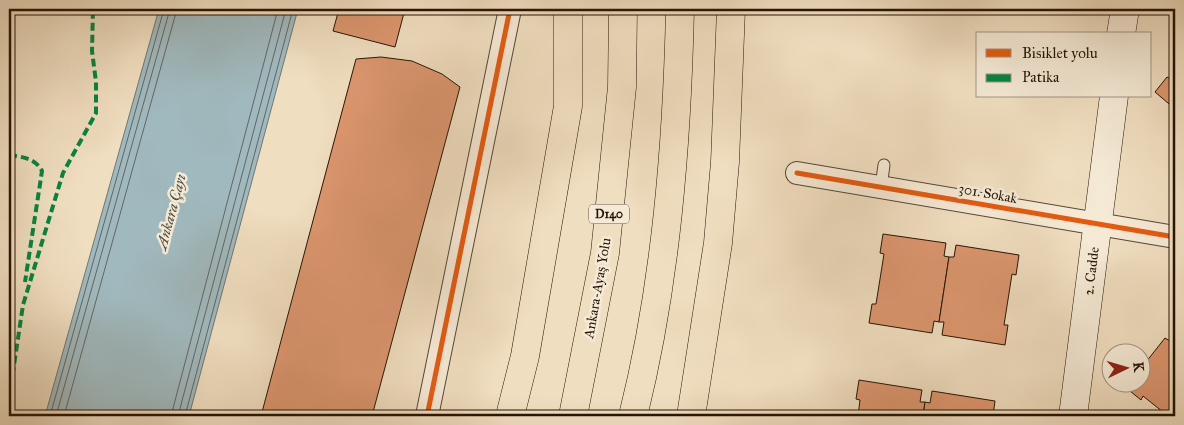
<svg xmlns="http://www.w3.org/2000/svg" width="1184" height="425" font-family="'IM FELL Great Primer',serif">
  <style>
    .water { fill: #a0b9be; stroke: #6f7774 }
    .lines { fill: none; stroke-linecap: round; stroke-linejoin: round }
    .shore { stroke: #636662; stroke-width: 1 }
    .building { fill: #dc966e; stroke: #261405 }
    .lane-casing { stroke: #584634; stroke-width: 13 }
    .street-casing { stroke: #584634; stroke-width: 24 }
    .secondary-casing { stroke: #261405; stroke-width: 29 }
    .highway-casing { stroke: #261405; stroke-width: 29 }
    .lane { stroke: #f5ead6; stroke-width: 11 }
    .street { stroke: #f5ead6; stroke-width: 22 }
    .secondary { stroke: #f5ead6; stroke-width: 28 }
    .highway { stroke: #f0dec0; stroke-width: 28 }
    .quiet { stroke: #00873e; stroke-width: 4; stroke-dasharray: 8 4; stroke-linecap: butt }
    .cycleway-casing { stroke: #f5ead6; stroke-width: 8 }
    .cycleway { stroke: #e8590c; stroke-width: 5 }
    .labels { text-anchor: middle; stroke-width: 5; stroke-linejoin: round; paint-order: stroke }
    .shield { fill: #f5ead6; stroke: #645444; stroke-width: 1 }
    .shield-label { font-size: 12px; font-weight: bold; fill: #261405 }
    .street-label { font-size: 14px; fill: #261405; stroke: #f5ead6 }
    .water-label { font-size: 15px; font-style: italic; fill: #514e46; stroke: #f5ead6 }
  </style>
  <rect width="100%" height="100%" fill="#f0dec0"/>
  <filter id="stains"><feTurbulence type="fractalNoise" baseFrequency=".004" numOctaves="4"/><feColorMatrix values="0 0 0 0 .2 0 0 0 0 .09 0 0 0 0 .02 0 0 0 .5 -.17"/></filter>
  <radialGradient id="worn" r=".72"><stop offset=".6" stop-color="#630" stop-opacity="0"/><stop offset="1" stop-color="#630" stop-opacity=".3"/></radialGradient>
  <path class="water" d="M159,9H298L189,416H45Z"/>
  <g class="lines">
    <g class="shore">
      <path d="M50,416L164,9"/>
      <path d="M56,416L170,9"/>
      <path d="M64,416L177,9"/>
      <path d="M171,416L278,9"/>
      <path d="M178,416L286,9"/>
      <path d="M185,416L293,9"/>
    </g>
  </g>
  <g class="building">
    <path d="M339,9H405L395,47L333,31Z"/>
    <path d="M381,57L412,61L442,74L460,87L372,416H261L356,59Z"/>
    <path d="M1175,74V109L1155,92L1167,77L1171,79Z"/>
    <path d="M883,234L946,243L944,256L949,257L939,322L934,321L932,333L869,323L872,304H876L884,254L880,253Z"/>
    <path d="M956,245L1019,255L1016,275L1012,274L1004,325H1008L1005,345L942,335L944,322H939L949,257H954Z"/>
    <path d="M1165,338L1175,344V416H1168L1143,396L1141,400L1125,387L1129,382H1142V367Z"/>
    <path d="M859,380L922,390L920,402H925L923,416H858L860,400L856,399Z"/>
    <path d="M932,391L995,401L993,416H923L925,402L930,403Z"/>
  </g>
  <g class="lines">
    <defs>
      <path id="lane" d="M881,187L884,165"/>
      <g id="street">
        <path d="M797,173L1175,237"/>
        <path d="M427,416L510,9"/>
      </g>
      <g id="secondary">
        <path d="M1121,34L1125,9"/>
        <path d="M1073,416L1114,96"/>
      </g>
      <g id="highway">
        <path d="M510,416L525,356L568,106V9"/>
        <path d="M573,416L605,253L622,87L623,9"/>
        <path d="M633,416C666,284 677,145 680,9"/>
        <path d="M691,416L718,243L725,162L731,9"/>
      </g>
    </defs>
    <use href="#lane" class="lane-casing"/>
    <use href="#street" class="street-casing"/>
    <use href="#secondary" class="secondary-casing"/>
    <use href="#highway" class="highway-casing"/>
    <use href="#lane" class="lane"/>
    <use href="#street" class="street"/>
    <use href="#secondary" class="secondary"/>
    <use href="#highway" class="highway"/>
    <g class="quiet">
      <path d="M9,155C23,157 35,158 42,171L25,282"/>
      <path d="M9,399L23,305L63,173L96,113V82L92,51L93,9"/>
    </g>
    <defs>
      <g id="cycleway">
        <path d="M797,173L1175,237"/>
        <path d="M427,416L510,9"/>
      </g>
    </defs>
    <use href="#cycleway" class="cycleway-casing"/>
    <use href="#cycleway" class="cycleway"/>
  </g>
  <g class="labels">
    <rect class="shield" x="589" y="204.5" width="40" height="19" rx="4"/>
    <g class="shield-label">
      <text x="609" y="218">D140</text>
    </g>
    <g class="street-label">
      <text transform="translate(988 193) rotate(10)" y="5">301. Sokak</text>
      <text transform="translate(1091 271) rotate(-83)" y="5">2. Cadde</text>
      <text transform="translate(597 288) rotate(-80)" y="5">Ankara-Ayaş Yolu</text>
    </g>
    <g class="water-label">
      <text transform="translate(171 212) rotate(-75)" y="5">Ankara Çayı</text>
    </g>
  </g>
  <rect width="1184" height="425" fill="none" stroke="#f0dec0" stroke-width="30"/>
  <rect x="10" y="10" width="1164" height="405" fill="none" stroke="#261405" stroke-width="2.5"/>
  <rect x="15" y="15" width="1154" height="395" fill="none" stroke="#261405"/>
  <rect x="976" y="32" width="175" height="65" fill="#f5ead6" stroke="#a29482"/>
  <rect x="986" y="49" width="25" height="8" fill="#e8590c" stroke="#a29482"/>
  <text x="1022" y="58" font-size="15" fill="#261405">Bisiklet yolu</text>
  <rect x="986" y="74" width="25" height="8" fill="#00873e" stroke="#a29482"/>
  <text x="1022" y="82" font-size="15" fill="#261405">Patika</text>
  <g transform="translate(1126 368) rotate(85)"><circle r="24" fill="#f5ead6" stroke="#a29482"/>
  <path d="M0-4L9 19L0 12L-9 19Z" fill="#8f2418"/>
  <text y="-8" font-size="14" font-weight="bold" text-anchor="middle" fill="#261405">K</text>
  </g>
  <rect width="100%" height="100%" filter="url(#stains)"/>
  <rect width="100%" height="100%" fill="url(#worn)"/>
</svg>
